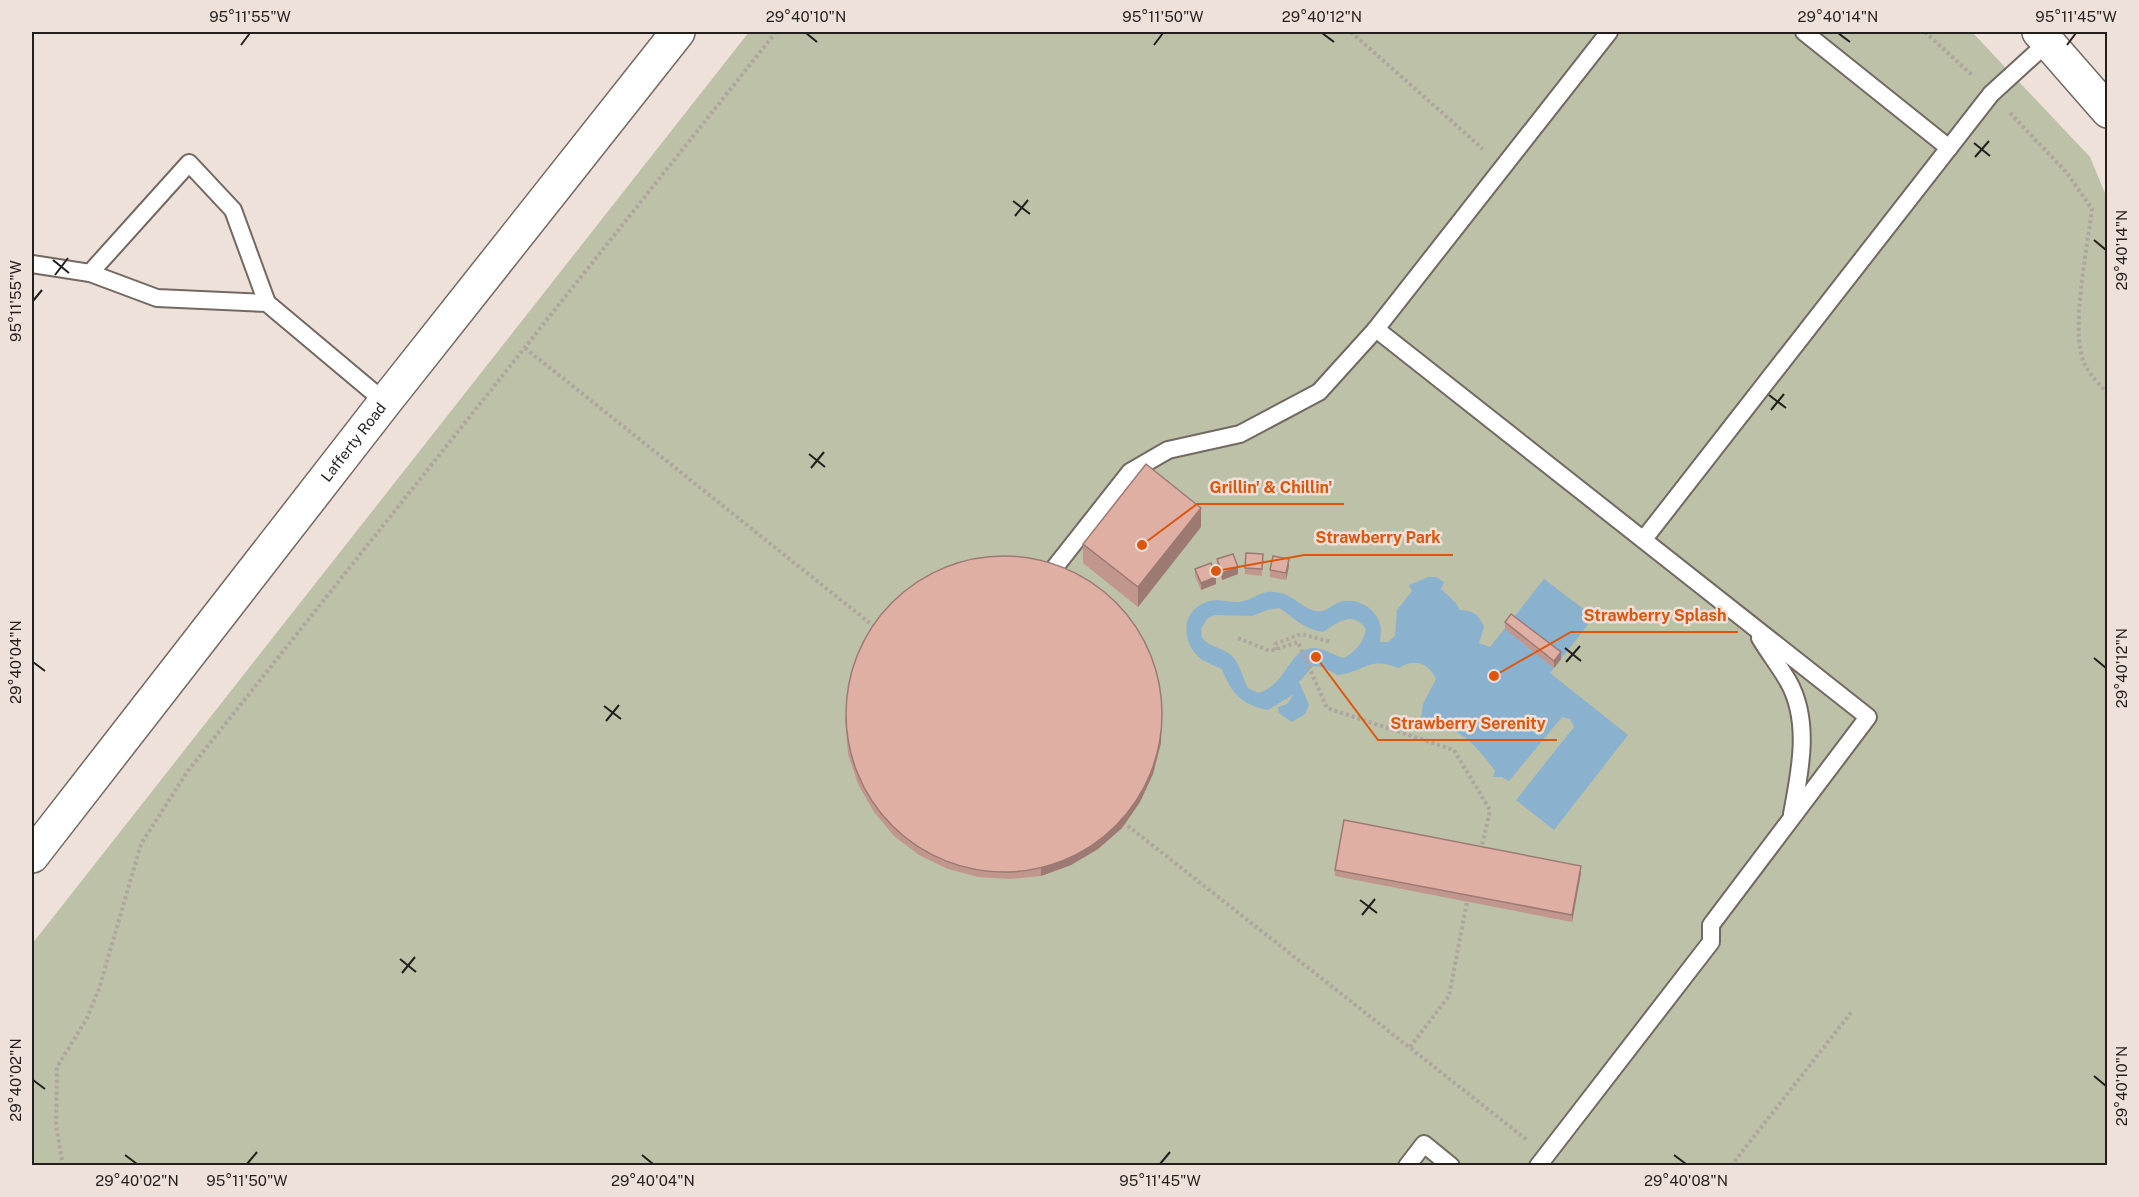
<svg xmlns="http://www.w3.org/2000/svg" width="2139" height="1197" font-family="'Public Sans',sans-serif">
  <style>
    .green { fill: #bcc1a8 }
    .water { fill: #8ab1ce; fill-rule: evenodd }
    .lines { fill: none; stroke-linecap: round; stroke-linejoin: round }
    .lane-casing { stroke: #736862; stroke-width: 20 }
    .street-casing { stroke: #736862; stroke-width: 36 }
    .secondary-casing { stroke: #736862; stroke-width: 36 }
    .path { stroke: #afa59f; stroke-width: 4; stroke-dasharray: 3 3; stroke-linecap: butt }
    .lane { stroke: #fff; stroke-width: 16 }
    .street { stroke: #fff; stroke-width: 33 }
    .secondary { stroke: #fff; stroke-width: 33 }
    .wall { fill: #c0968d }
    .shaded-wall { fill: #9c7a73 }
    .building { fill: #dfafa4; stroke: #9c7a73; stroke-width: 1.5 }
    .ticks { fill: none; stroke: #231f1d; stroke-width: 2 }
    .labels { text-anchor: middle; stroke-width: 5; stroke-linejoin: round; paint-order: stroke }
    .street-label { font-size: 15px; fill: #231f1d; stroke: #eee1da }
    .leader { fill: none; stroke: #de560d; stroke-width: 2 }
    .callout-dot { fill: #de560d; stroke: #eee1da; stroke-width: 2 }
    .callout-label { font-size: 16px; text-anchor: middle; font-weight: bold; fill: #de560d; stroke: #eee1da; stroke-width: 5; stroke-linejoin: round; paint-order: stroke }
    .neatline { fill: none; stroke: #231f1d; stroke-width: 2 }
    .ticks-label { font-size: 15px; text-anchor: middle; fill: #231f1d }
  </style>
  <rect width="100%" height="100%" fill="#eee1da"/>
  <path class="green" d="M749,32H1972L2090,157L2107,198V1165H32V944Z"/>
  <path class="water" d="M1428,577H1436L1444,582L1441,589L1455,602L1460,610C1473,610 1479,615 1484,627L1479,643L1490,647L1544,579L1594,617L1550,673L1628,735L1554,830L1516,800L1574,727L1570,719L1562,717L1509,781L1502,777H1493L1495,771C1473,740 1458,728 1421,718L1423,704L1436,679C1429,663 1414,658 1399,668C1367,656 1367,671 1338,675L1322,667L1313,666L1299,682L1309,705L1305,714L1292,722L1279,713L1278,707L1287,704L1294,694L1268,710C1242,705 1231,693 1222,669C1215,666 1207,663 1201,659C1182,644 1180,613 1204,603C1217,597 1227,603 1240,602C1253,600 1261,590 1274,592C1292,593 1300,607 1315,611C1327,613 1331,605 1340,602C1356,597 1376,608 1380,624C1382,629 1380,636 1380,642H1388L1395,636L1397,610L1412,591L1409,585ZM1279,608C1296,619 1303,629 1323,632C1338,622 1353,610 1366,629C1363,643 1356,651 1344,658C1335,656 1325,649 1316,648C1288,646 1289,684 1258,693L1248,688C1242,677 1239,659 1228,653C1219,647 1210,647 1202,638L1201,629L1207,619L1214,615L1252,616L1267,610Z"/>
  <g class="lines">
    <defs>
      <g id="lane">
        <path d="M1804,32L1949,148"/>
        <path d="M32,264L90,273L157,298L267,303L385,402"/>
        <path d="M90,273L189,163L233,210L267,303"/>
        <path d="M1376,329L1868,717L1711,925V942L1538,1166"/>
        <path d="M1644,539L1991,94L2048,42"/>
        <path d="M1044,581L1130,472L1168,450L1240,434L1319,392L1376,329L1609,32"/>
        <path d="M1760,638C1769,653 1780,667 1788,681C1811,721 1800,772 1792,814"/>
        <path d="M1407,1166L1424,1144L1451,1166"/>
      </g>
      <path id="street" d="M2039,32L2108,111"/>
      <g id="secondary">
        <path id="s1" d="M32,856L385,402L678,32"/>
      </g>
    </defs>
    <use href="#lane" class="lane-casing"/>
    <use href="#street" class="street-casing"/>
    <use href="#secondary" class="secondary-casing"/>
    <g class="path">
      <path d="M1351,32L1483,149"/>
      <path d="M1925,32L1973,76"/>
      <path d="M2010,113L2067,173L2092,209C2088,245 2069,334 2085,365C2090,375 2100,385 2108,394"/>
      <path d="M525,348L876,628"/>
      <path d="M1238,638L1270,651L1298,642L1327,708L1454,750L1490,810L1481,850"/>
      <path d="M1276,650L1275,644L1301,634L1331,642"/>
      <path d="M1123,822L1527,1140"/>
      <path d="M1410,1047L1449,996L1467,902"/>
      <path d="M63,1166L56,1125L57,1067L87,1018L99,989L141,844L187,772L776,32"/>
      <path d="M1731,1166L1853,1010"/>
    </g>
    <use href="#lane" class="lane"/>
    <use href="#street" class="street"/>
    <use href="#secondary" class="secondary"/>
  </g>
  <g class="wall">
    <path d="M1201,527L1138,607L1083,563V544Z"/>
    <path d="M1217,559L1238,574L1222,580L1217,566Z"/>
    <path d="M1263,561L1262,576L1245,574V568Z"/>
    <path d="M1289,566L1286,580L1270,577V570Z"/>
    <path d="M1195,569L1216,584L1201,590L1195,576Z"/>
    <path d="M1505,622L1561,659L1554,668L1505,629Z"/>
    <path d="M845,717L1161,743L1153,774L1140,802L1122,828L1098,849L1071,865L1041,876L1010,879L978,877L948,869L919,855L894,836L874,812L858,784L848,754Z"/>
    <path d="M1335,870L1581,873L1572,922L1335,876Z"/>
  </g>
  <g class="shaded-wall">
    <path d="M1201,508V527L1138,607V587Z"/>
    <path d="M1289,559V566L1286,580V573Z"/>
    <path d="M1238,567V574L1222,580V573Z"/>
    <path d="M1216,577V584L1201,590V583Z"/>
    <path d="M1561,652V659L1554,668V661Z"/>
    <path d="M1162,705L1161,743L1153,774L1140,802L1122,828L1098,849L1071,865L1041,876V869Z"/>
    <path d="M1581,866V873L1572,922V915Z"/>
  </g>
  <g class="building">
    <path d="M1146,464L1201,508L1138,587L1083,544Z"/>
    <path d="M1246,553L1263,554L1262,569L1245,568Z"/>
    <path d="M1233,554L1238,567L1222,573L1217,559Z"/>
    <circle cx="1004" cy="714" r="158"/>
    <path d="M1273,556L1289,559L1286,573L1270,570Z"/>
    <path d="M1211,563L1216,577L1201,583L1195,569Z"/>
    <path d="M1511,614L1561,652L1554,661L1505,622Z"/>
    <path d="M1344,820L1581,866L1572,915L1335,870Z"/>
  </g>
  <path class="ticks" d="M806,33L817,42M1322,33L1334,42M1838,33L1850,42M241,45L250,33M1154,45L1163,33M2067,45L2076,33M1974,143L1990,156M1975,157L1989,141M1013,201L1030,214M1015,216L1028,200M2094,240L2106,250M53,260L69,273M55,275L68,258M33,301L42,290M1769,395L1786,408M1771,410L1784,394M809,454L825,467M811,468L824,452M1565,648L1581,661M2094,658L2106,668M33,662L45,671M1566,662L1580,646M604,706L621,719M606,721L619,705M1360,900L1377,913M1362,915L1375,899M400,959L416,972M402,973L415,957M2094,1076L2106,1086M33,1080L45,1089M125,1155L137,1164M642,1155L653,1164M1674,1155L1686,1164M247,1164L257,1152M1160,1164L1170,1152"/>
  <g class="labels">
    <g class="street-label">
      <text dy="5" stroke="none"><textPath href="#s1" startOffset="524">Lafferty Road</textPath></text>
    </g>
  </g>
  <path class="leader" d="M1142 545L1197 504H1344M1216 571L1304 555H1453M1494 676L1571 632H1738M1316 657L1378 740H1557"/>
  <g class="callout-dot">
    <circle cx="1142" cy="545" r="6"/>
    <circle cx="1216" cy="571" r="6"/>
    <circle cx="1494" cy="676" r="6"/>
    <circle cx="1316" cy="657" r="6"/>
  </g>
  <g class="callout-label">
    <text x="1271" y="493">Grillin' &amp; Chillin'</text>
    <text x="1378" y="543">Strawberry Park</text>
    <text x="1655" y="621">Strawberry Splash</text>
    <text x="1468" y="729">Strawberry Serenity</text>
  </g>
  <rect width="2139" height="1197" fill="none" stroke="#eee1da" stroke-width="66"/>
  <rect x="33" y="33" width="2073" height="1131" class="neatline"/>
  <g class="ticks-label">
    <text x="250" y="22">95°11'55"W</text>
    <text x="806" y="22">29°40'10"N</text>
    <text x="1163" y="22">95°11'50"W</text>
    <text x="1322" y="22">29°40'12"N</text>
    <text x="1838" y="22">29°40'14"N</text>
    <text x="2076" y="22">95°11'45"W</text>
    <text transform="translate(2122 250) rotate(-90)" y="5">29°40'14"N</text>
    <text transform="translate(16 301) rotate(-90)" y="5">95°11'55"W</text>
    <text transform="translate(16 662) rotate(-90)" y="5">29°40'04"N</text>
    <text transform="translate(2122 668) rotate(-90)" y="5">29°40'12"N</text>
    <text transform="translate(16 1080) rotate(-90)" y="5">29°40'02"N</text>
    <text transform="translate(2122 1086) rotate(-90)" y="5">29°40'10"N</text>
    <text x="137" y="1186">29°40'02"N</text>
    <text x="247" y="1186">95°11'50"W</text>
    <text x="653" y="1186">29°40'04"N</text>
    <text x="1160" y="1186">95°11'45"W</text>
    <text x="1686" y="1186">29°40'08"N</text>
  </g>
</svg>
